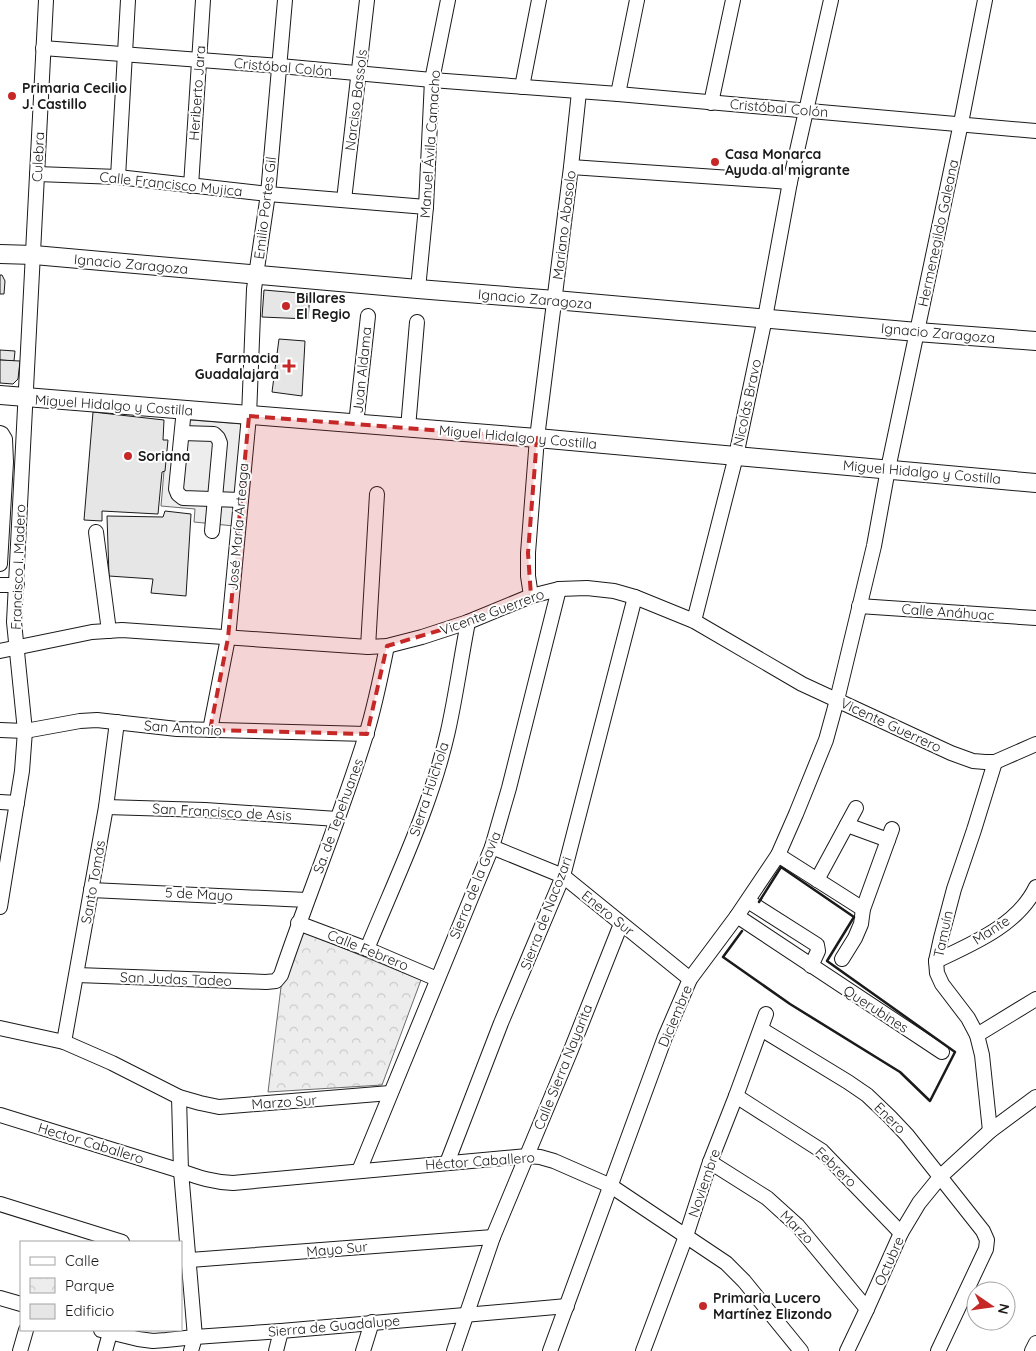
<svg xmlns="http://www.w3.org/2000/svg" width="1036" height="1351" font-family="Quicksand,sans-serif">
  <style>
    .built { fill: #ededed; stroke: #6a6a6a }
    .park { fill: url(#park-crowns); stroke: #6a6a6a }
    .building { fill: #e6e6e6; stroke: #1a1a1a }
    .lines { fill: none; stroke-linecap: round; stroke-linejoin: round }
    .minor-casing { stroke: #1a1a1a; stroke-width: 16 }
    .major-casing { stroke: #1a1a1a; stroke-width: 20 }
    .minor { stroke: #fff; stroke-width: 14 }
    .major { stroke: #fff; stroke-width: 18 }
    .wall { stroke: #1a1a1a; stroke-width: 2.5 }
    .marked { fill: #c62828; fill-opacity: 0.2; stroke: #c62828; stroke-width: 4; stroke-dasharray: 10 6; stroke-linejoin: round }
    .poi-dot { fill: #c62828; stroke: #fff; stroke-width: 2 }
    .labels { text-anchor: middle; stroke-width: 4; stroke-linejoin: round; paint-order: stroke }
    .street-label { font-size: 14px; fill: #1a1a1a; stroke: #fff }
    .poi-label { font-size: 14px; font-weight: bold; fill: #1a1a1a; stroke: #fff; text-anchor: start }
  </style>
  <defs>
    <pattern id="park-crowns" width="20" height="18" patternUnits="userSpaceOnUse" patternTransform="scale(1.25)"><rect width="20" height="18" fill="#ededed"/><path d="M2 6a3 3 0 1 1 6 0M12 15a3 3 0 1 1 6 0" fill="none" stroke="#cbcbcb"/></pattern>
  </defs>
  <rect width="100%" height="100%" fill="#fff"/>
  <path class="built" d="M178,419L242,424L234,526L194,522L195,509L161,506L165,459L174,460Z"/>
  <path class="park" d="M301,931L421,980L382,1085L268,1092L281,987Z"/>
  <g class="building">
    <path d="M0,275H2L5,281L4,294H0Z"/>
    <path d="M264,290L310,294L308,319L262,317Z"/>
    <path d="M279,339L305,341L302,396L272,392Z"/>
    <path d="M0,350L15,351L14,361L0,360Z"/>
    <path d="M0,360L20,361L18,379L13,384L0,383Z"/>
    <path d="M93,412L164,420L163,440H168L165,471L162,472L158,514L102,511V521L84,520Z"/>
    <path d="M165,511L191,514L186,596L151,593L153,579L109,576L107,516L163,517Z"/>
  </g>
  <g class="lines">
    <defs>
      <g id="minor">
        <path d="M43,48L280,66L432,80L618,94L1036,131"/>
        <path d="M522,87L539,0"/>
        <path d="M618,94L637,0"/>
        <path d="M711,103L733,0"/>
        <path d="M571,167L790,182"/>
        <path d="M37,174L118,177L268,194L426,207"/>
        <path d="M118,177L128,0"/>
        <path d="M191,186L203,0"/>
        <path d="M344,200L367,0"/>
        <path d="M418,289L426,207L432,80L448,0"/>
        <path d="M184,409L176,489L178,494L183,498L241,500"/>
        <path d="M356,424L368,316"/>
        <path d="M408,428L417,322"/>
        <path d="M0,433L2,434L5,439L6,462L0,564"/>
        <path d="M182,433L214,434L218,438L220,443L212,531"/>
        <path d="M96,532L109,631"/>
        <path d="M0,585H17"/>
        <path d="M531,596L528,576V553L537,438L571,167L579,92"/>
        <path d="M859,606L1036,618"/>
        <path d="M694,621L736,456L765,318L790,182L831,0"/>
        <path d="M368,647L377,494"/>
        <path d="M0,651L92,632L122,630L368,647L387,646L422,637L468,622L531,596L559,589L587,588L614,591L635,597L694,621L802,684L951,753L973,761L985,762H995L1036,744"/>
        <path d="M0,730L25,731L80,721L97,720L177,729L367,734"/>
        <path d="M210,730L228,638L249,416L254,289L268,194L285,0"/>
        <path d="M0,802L17,803"/>
        <path d="M106,807L205,810L337,819"/>
        <path d="M847,825L888,840"/>
        <path d="M492,847L563,876L690,979"/>
        <path d="M778,855L863,909"/>
        <path d="M817,880L856,808"/>
        <path d="M91,890L307,900"/>
        <path d="M748,901L817,945L818,951L811,966"/>
        <path d="M0,907L22,771L25,731L14,622L46,0"/>
        <path d="M737,916L942,1052"/>
        <path d="M298,923L367,949L437,979"/>
        <path d="M367,949C396,878 431,807 448,731C456,695 461,658 468,622"/>
        <path d="M842,959L855,938L861,924L863,909L892,829"/>
        <path d="M936,961C972,944 1018,925 1036,887"/>
        <path d="M77,975L266,982L276,981L281,975C308,895 341,816 366,735C375,706 381,676 387,646"/>
        <path d="M0,1028L64,1042L112,1063L179,1097L200,1103L219,1107L390,1093"/>
        <path d="M761,1029L848,1082L867,1095L890,1117L907,1135L983,1231L987,1240L986,1249L938,1351"/>
        <path d="M977,1035L1036,999"/>
        <path d="M64,1042L106,807L117,722"/>
        <path d="M736,1096L822,1151L901,1233"/>
        <path d="M179,1097L181,1171L195,1337L191,1351"/>
        <path d="M0,1115L181,1171C200,1178 213,1182 233,1183L527,1156L540,1157L554,1161L611,1186L726,1263L744,1281L801,1351"/>
        <path d="M990,1131L982,1055L977,1035L968,1018L942,984L937,973L936,961L941,938L954,889L974,830L995,762"/>
        <path d="M710,1162L767,1198L798,1226L867,1309"/>
        <path d="M447,1163L501,1023L563,876L635,597"/>
        <path d="M359,1171L492,847L509,788L559,589"/>
        <path d="M0,1204L122,1242"/>
        <path d="M181,1258L190,1260L493,1237"/>
        <path d="M0,1298L21,1304"/>
        <path d="M101,1330L138,1339L153,1341L166,1340L195,1337L281,1331L567,1306"/>
        <path d="M20,1351L26,1330"/>
        <path d="M105,1351L110,1333"/>
        <path d="M276,1351L281,1331"/>
        <path d="M363,1351L372,1322"/>
        <path d="M454,1351L493,1237L571,1050L621,924"/>
        <path d="M550,1351L665,1037L690,979L737,916L778,855L796,814L826,740L837,700L874,546L888,469L961,123L985,0"/>
        <path d="M643,1351L686,1236L710,1162L736,1096L766,1014"/>
        <path d="M847,1351L867,1309L901,1233L919,1203L941,1176L990,1131L1036,1097"/>
        <path d="M1032,1351L1036,1343"/>
      </g>
      <g id="major">
        <path d="M0,254L34,255L418,289L555,300L917,332L1036,341"/>
        <path d="M0,395L537,438L1036,483"/>
      </g>
    </defs>
    <use href="#minor" class="minor-casing"/>
    <use href="#major" class="major-casing"/>
    <use href="#minor" class="minor"/>
    <use href="#major" class="major"/>
    <path class="wall" d="M742,931L723,957L790,1004L900,1072L930,1101L955,1052L827,961L854,917L781,867L759,902"/>
  </g>
  <path class="marked" d="M249,416L537,438L528,553L531,596L468,622L387,646L367,734L210,730L228,638Z"/>
  <g class="poi-dot">
    <circle cx="12" cy="96" r="5"/>
    <circle cx="715" cy="162" r="5"/>
    <circle cx="286" cy="306" r="5"/>
    <path d="M286.5 358.5h5v5h5v5h-5v5h-5v-5h-5v-5h5z"/>
    <circle cx="128" cy="456" r="5"/>
    <circle cx="703" cy="1306" r="5"/>
  </g>
  <g class="labels">
    <g class="street-label">
      <text transform="translate(283 67) rotate(5)" y="5">Cristóbal Colón</text>
      <text transform="translate(197 93) rotate(-86)" y="5">Heriberto Jara</text>
      <text transform="translate(356 100) rotate(-83)" y="5">Narciso Bassols</text>
      <text transform="translate(779 108) rotate(5)" y="5">Cristóbal Colón</text>
      <text transform="translate(430 144) rotate(-86)" y="5">Manuel Ávila Camacho</text>
      <text transform="translate(38 157) rotate(-87)" y="5">Culebra</text>
      <text transform="translate(171 184) rotate(6)" y="5">Calle Francisco Mujica</text>
      <text transform="translate(265 208) rotate(-83)" y="5">Emilio Portes Gil</text>
      <text transform="translate(564 225) rotate(-83)" y="5">Mariano Abasolo</text>
      <text transform="translate(938 233) rotate(-78)" y="5">Hermenegildo Galeana</text>
      <text transform="translate(131 264) rotate(5)" y="5">Ignacio Zaragoza</text>
      <text transform="translate(535 299) rotate(5)" y="5">Ignacio Zaragoza</text>
      <text transform="translate(938 333) rotate(5)" y="5">Ignacio Zaragoza</text>
      <text transform="translate(362 370) rotate(-84)" y="5">Juan Aldama</text>
      <text transform="translate(747 403) rotate(-78)" y="5">Nicolás Bravo</text>
      <text transform="translate(114 405) rotate(4)" y="5">Miguel Hidalgo y Costilla</text>
      <text transform="translate(518 437) rotate(5)" y="5">Miguel Hidalgo y Costilla</text>
      <text transform="translate(922 472) rotate(5)" y="5">Miguel Hidalgo y Costilla</text>
      <text transform="translate(238 527) rotate(-85)" y="5">José María Arteaga</text>
      <text transform="translate(18 567) rotate(-88)" y="5">Francisco I. Madero</text>
      <text transform="translate(492 612) rotate(-20)" y="5">Vicente Guerrero</text>
      <text transform="translate(948 612) rotate(4)" y="5">Calle Anáhuac</text>
      <text transform="translate(891 725) rotate(25)" y="5">Vicente Guerrero</text>
      <text transform="translate(183 728) rotate(4)" y="5">San Antonio</text>
      <text transform="translate(429 789) rotate(-72)" y="5">Sierra Huichola</text>
      <text transform="translate(222 812) rotate(3)" y="5">San Francisco de Asis</text>
      <text transform="translate(338 816) rotate(-70)" y="5">Sa. de Tepehuanes</text>
      <text transform="translate(93 882) rotate(-80)" y="5">Santo Tomás</text>
      <text transform="translate(475 885) rotate(-68)" y="5">Sierra de la Gavia</text>
      <text transform="translate(199 894) rotate(3)" y="5">5 de Mayo</text>
      <text transform="translate(546 913) rotate(-69)" y="5">Sierra de Nacozari</text>
      <text transform="translate(608 913) rotate(39)" y="5">Enero Sur</text>
      <text transform="translate(991 930) rotate(-33)" y="5">Mante</text>
      <text transform="translate(943 934) rotate(-78)" y="5">Tamuín</text>
      <text transform="translate(368 950) rotate(22)" y="5">Calle Febrero</text>
      <text transform="translate(176 979) rotate(2)" y="5">San Judas Tadeo</text>
      <text transform="translate(876 1009) rotate(33)" y="5">Querubines</text>
      <text transform="translate(675 1016) rotate(-67)" y="5">Diciembre</text>
      <text transform="translate(563 1067) rotate(-68)" y="5">Calle Sierra Nayarita</text>
      <text transform="translate(284 1102) rotate(-4)" y="5">Marzo Sur</text>
      <text transform="translate(890 1118) rotate(45)" y="5">Enero</text>
      <text transform="translate(91 1143) rotate(17)" y="5">Hector Caballero</text>
      <text transform="translate(480 1161) rotate(-4)" y="5">Héctor Caballero</text>
      <text transform="translate(836 1167) rotate(44)" y="5">Febrero</text>
      <text transform="translate(704 1183) rotate(-71)" y="5">Noviembre</text>
      <text transform="translate(797 1227) rotate(45)" y="5">Marzo</text>
      <text transform="translate(337 1249) rotate(-5)" y="5">Mayo Sur</text>
      <text transform="translate(889 1261) rotate(-66)" y="5">Octubre</text>
      <text transform="translate(334 1326) rotate(-5)" y="5">Sierra de Guadalupe</text>
    </g>
    <g class="poi-label">
      <text x="22" y="93">Primaria Cecilio<tspan x="22" dy="16">J. Castillo</tspan></text>
      <text x="725" y="159">Casa Monarca<tspan x="725" dy="16">Ayuda al migrante</tspan></text>
      <text x="296" y="303">Billares<tspan x="296" dy="16">El Regio</tspan></text>
      <text x="279" y="363" text-anchor="end">Farmacia<tspan x="279" dy="16">Guadalajara</tspan></text>
      <text x="138" y="461">Soriana</text>
      <text x="713" y="1303">Primaria Lucero<tspan x="713" dy="16">Martínez Elizondo</tspan></text>
    </g>
  </g>
  <rect x="20" y="1241" width="162" height="90" fill="#ffffff" stroke="#a3a3a3"/>
  <rect x="30" y="1257" width="25" height="8" fill="#ffffff" stroke="#a3a3a3"/>
  <text x="65" y="1266" font-size="15" fill="#1a1a1a">Calle</text>
  <rect x="30" y="1278" width="25" height="15" fill="url(#park-crowns)" stroke="#a3a3a3"/>
  <text x="65" y="1291" font-size="15" fill="#1a1a1a">Parque</text>
  <rect x="30" y="1304" width="25" height="15" fill="#e6e6e6" stroke="#a3a3a3"/>
  <text x="65" y="1316" font-size="15" fill="#1a1a1a">Edificio</text>
  <g transform="translate(991 1306) rotate(103)"><circle r="24" fill="#ffffff" stroke="#a3a3a3"/>
  <path d="M0-4L9 19L0 12L-9 19Z" fill="#c62828"/>
  <text y="-8" font-size="14" font-weight="bold" text-anchor="middle" fill="#1a1a1a">N</text>
  </g>
</svg>
